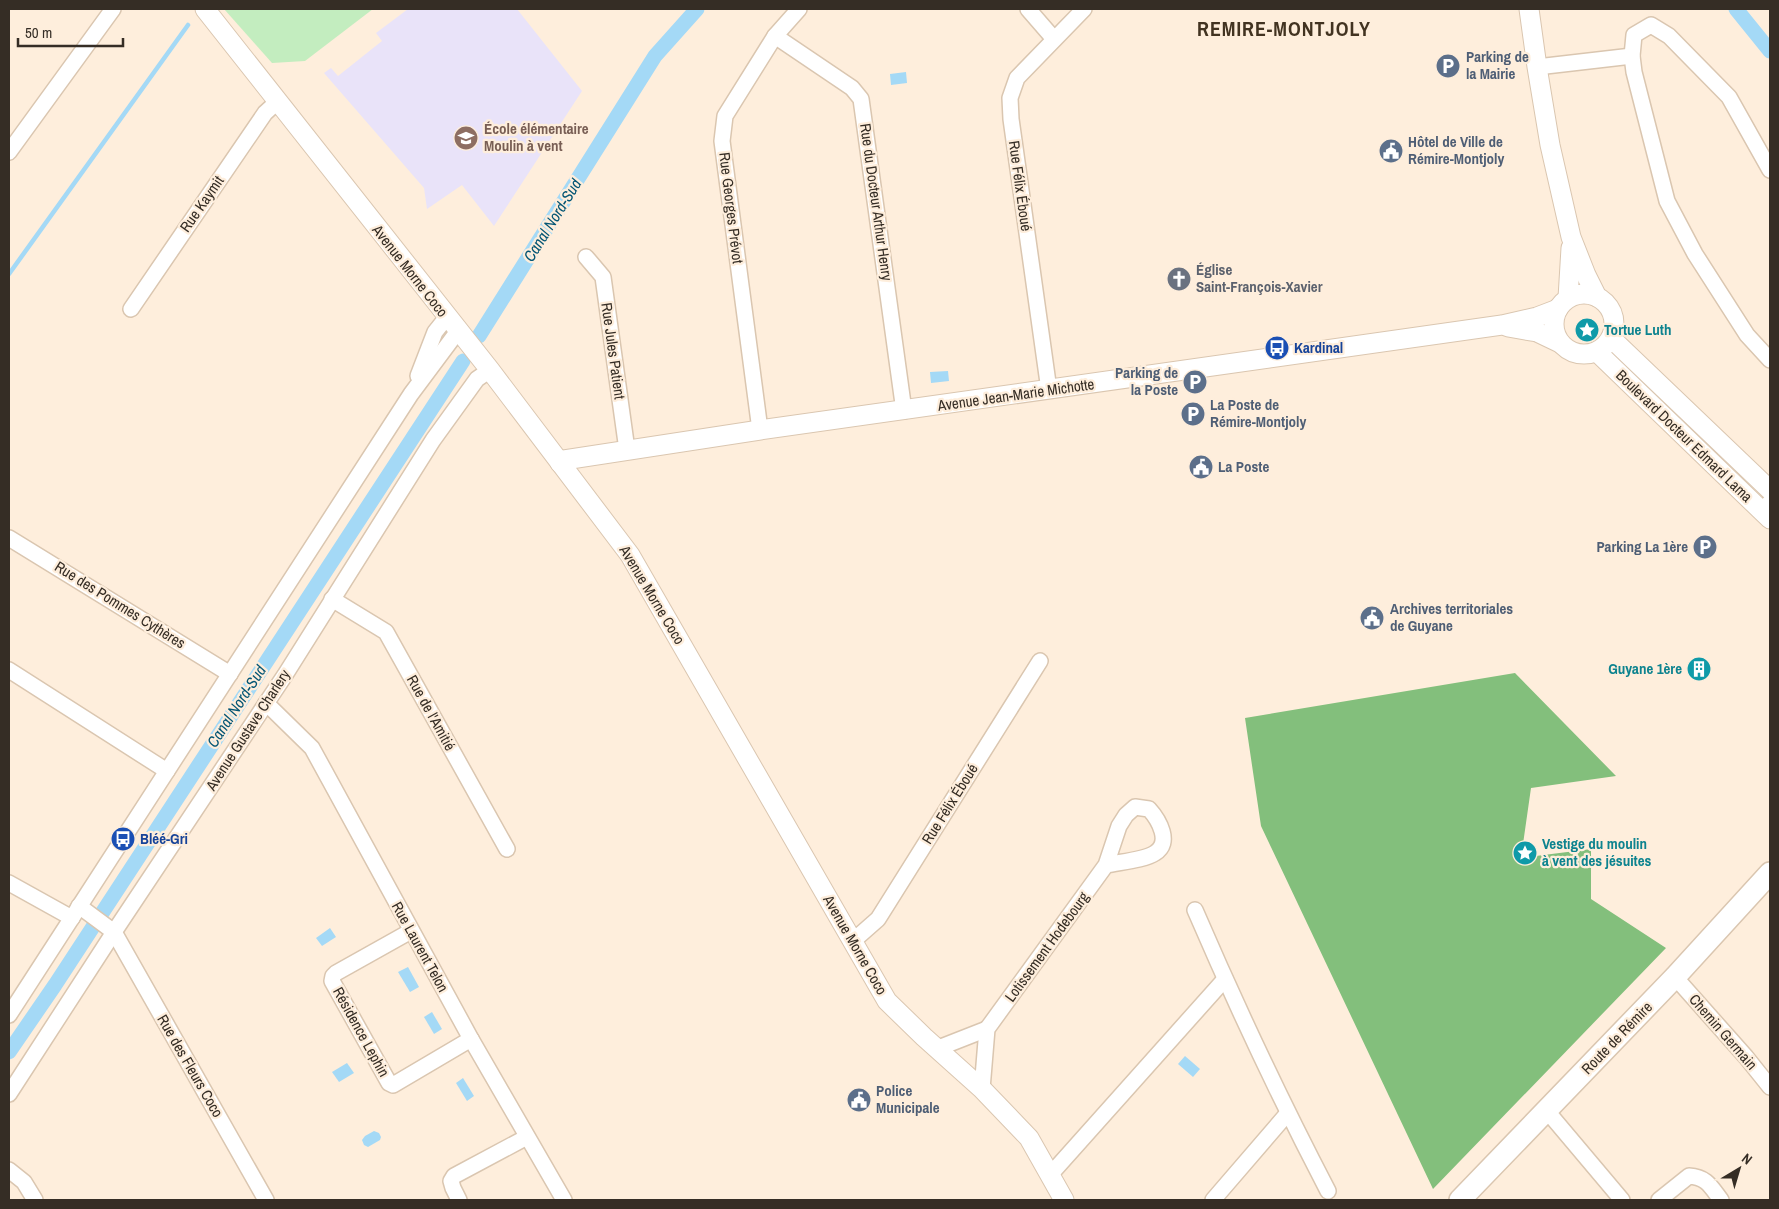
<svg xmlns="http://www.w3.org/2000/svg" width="1779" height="1209" font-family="'Archivo Narrow',sans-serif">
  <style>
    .education { fill: #e9e3f9 }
    .green { fill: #c3edbf }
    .forest { fill: #83bf7c }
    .water { fill: #a4d9f6 }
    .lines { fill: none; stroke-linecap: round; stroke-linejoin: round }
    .stream { stroke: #a4d9f6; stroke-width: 4.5 }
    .canal { stroke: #a4d9f6; stroke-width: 15 }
    .minor-casing { stroke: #dac6b0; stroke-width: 18 }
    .tertiary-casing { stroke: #dac6b0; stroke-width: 21 }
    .secondary-casing { stroke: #dac6b0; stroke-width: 24 }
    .minor { stroke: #fff; stroke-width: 15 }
    .tertiary { stroke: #fff; stroke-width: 19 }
    .secondary { stroke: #fff; stroke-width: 21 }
    .labels { text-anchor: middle; stroke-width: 4.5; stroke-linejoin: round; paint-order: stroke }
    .service-label { font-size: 15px; font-weight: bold; fill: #4e5e75; stroke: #feeedc; text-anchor: start }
    .education-label { font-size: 15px; font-weight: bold; fill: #785e54; stroke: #feeedc; text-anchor: start }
    .street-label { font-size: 15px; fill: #352d25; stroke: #feeedc }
    .worship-label { font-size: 15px; font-weight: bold; fill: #5b616d; stroke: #feeedc; text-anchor: start }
    .culture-label { font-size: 15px; font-weight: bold; fill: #0d838f; stroke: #feeedc; text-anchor: start }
    .transit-label { font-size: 15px; font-weight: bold; fill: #164399; stroke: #feeedc; text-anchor: start }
    .water-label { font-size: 16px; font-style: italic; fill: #035574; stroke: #feeedc }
    .district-label { font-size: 20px; font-weight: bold; letter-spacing: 1px; fill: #423321; stroke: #feeedc }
  </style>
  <rect width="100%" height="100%" fill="#feeedc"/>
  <path class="education" d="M408,9H517L582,91L494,226L462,185L427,209L424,188L324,73L331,68L338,76L382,41L376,33Z"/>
  <path class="green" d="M224,9H373L305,61L272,63Z"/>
  <path class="forest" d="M1515,673L1616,776L1531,788L1521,858L1591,849V899L1666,948L1433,1189L1261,826L1245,718Z"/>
  <g class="water">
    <path d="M906,72L907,83L891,85L890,74Z"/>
    <path d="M948,371L949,381L931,383L930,372Z"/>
    <path d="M330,928L336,937L322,946L316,938Z"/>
    <path d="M408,967L419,987L410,992L398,972Z"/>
    <path d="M432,1012L442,1029L434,1034L424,1017Z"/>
    <path d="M1185,1056L1200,1069L1193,1077L1178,1064Z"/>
    <path d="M347,1063L354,1073L339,1082L332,1072Z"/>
    <path d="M463,1078L474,1096L467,1101L456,1083Z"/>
    <path d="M374,1131L379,1133L381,1137L380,1140L368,1147L364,1145L362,1140L365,1136Z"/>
  </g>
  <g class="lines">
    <path class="stream" d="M9,274L188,25"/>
    <g class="canal">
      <path d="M1736,9L1770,51"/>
      <path d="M479,336L655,56L697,9"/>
      <path d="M9,1052L55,985L463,361"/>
    </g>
    <defs>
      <g id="minor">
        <path d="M1028,9L1054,39"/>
        <path d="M775,36L852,88L861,99L904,411"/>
        <path d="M1537,67L1632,56"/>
        <path d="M9,152L113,9"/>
        <path d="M1770,170L1729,97L1669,36L1651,25L1634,35L1632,56L1634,72L1667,201L1695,254L1747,335L1770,360"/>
        <path d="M586,257L603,277L627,450"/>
        <path d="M131,309L265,113L277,102"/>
        <path d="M418,376L435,332L447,317"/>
        <path d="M1049,390L1011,119L1010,98L1017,78L1084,9"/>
        <path d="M760,430L722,141L725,116L775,36L799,9"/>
        <path d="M1762,511L1770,502"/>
        <path d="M9,538L230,674"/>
        <path d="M332,599L386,632L507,849"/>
        <path d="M9,670L167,771"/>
        <path d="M266,703L312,748L471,1039L564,1200"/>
        <path d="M9,883L72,918"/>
        <path d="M79,906L114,932L266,1200"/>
        <path d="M1195,910C1236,1005 1280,1099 1328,1191"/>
        <path d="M411,931L336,973L333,976L332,981L389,1083L393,1085L471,1039"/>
        <path d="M853,941L878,919L1040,661"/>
        <path d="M1675,977L1746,1057L1770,1087"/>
        <path d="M9,1015L411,394L458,331"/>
        <path d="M936,1049L987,1029"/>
        <path d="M982,1089L987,1029L1106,865L1119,826L1126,815L1135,807L1149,809C1159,820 1172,843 1155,853C1145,860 1119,862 1106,865"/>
        <path d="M9,1094L114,932L285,675L433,440L477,379L490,370"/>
        <path d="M1547,1111L1622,1200"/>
        <path d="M9,1170L24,1182L35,1200"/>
        <path d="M1050,1175L1225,979"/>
        <path d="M459,1200L453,1188L451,1181L454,1176L527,1137"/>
        <path d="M1213,1200L1287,1114"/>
        <path d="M1659,1200L1689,1176C1707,1177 1711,1187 1721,1200"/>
      </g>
      <g id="tertiary">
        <path d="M205,9L490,370L630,555L887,1001L924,1037L982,1089L1029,1138L1064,1200"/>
        <path d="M1529,9L1537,67L1550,145L1571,237L1586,275L1597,297"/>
        <circle cx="1584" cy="324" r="30"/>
        <path d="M1568,298L1571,248"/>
        <path d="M1508,327L1537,332L1560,343"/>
        <path d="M1611,338L1770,490"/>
        <path d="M1597,352L1770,519"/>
        <path d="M560,463L564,460L760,430L1502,325L1537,317L1558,309"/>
      </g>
      <path id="secondary" d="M1460,1200L1675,977L1770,873"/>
    </defs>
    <use href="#minor" class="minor-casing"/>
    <use href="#tertiary" class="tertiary-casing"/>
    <use href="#secondary" class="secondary-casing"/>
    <use href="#minor" class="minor"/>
    <use href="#tertiary" class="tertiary"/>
    <use href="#secondary" class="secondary"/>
  </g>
  <defs>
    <symbol id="parking-disc" viewBox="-11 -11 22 22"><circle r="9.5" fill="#5c6f8a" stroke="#feeedc"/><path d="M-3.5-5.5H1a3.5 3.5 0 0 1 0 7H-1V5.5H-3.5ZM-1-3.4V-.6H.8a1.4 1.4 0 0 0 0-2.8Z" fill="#fff"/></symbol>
    <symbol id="school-disc" viewBox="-11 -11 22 22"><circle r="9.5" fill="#8d6e63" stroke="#feeedc"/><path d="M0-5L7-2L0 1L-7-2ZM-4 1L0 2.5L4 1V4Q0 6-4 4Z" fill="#fff"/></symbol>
    <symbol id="civic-disc" viewBox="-11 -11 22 22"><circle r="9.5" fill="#5c6f8a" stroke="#feeedc"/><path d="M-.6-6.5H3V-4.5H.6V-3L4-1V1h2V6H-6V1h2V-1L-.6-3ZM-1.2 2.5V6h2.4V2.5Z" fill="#fff"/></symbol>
    <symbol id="church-disc" viewBox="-11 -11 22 22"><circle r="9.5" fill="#6b7280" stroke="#feeedc"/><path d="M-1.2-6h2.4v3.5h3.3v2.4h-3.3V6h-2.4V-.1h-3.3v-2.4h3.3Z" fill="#fff"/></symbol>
    <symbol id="sight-disc" viewBox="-11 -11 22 22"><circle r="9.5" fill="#0f9aa8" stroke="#feeedc"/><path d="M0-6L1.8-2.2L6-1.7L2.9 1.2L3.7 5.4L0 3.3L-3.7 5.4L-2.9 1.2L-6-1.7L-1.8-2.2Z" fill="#fff"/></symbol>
    <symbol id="bus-disc" viewBox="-11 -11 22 22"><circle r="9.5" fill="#1a4fb4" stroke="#feeedc"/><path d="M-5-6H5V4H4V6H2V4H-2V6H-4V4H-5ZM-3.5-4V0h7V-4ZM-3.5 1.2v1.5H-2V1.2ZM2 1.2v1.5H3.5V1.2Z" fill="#fff"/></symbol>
    <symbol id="building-disc" viewBox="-11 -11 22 22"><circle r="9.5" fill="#0f9aa8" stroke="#feeedc"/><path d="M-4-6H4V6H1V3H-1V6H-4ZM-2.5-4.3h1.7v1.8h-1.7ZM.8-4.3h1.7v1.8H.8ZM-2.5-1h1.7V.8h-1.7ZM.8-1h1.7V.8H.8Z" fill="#fff"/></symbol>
  </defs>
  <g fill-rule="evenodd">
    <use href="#parking-disc" x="1434" y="52" width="28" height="28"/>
    <use href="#school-disc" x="452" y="124" width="28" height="28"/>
    <use href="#civic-disc" x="1377" y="137" width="28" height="28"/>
    <use href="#church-disc" x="1165" y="265" width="28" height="28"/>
    <use href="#sight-disc" x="1573" y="316" width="28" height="28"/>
    <use href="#bus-disc" x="1263" y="334" width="28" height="28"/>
    <use href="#parking-disc" x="1181" y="368" width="28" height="28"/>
    <use href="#parking-disc" x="1179" y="400" width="28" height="28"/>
    <use href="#civic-disc" x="1187" y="453" width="28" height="28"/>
    <use href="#parking-disc" x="1691" y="533" width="28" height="28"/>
    <use href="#civic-disc" x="1358" y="604" width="28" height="28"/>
    <use href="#building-disc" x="1685" y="655" width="28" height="28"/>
    <use href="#bus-disc" x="109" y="825" width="28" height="28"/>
    <use href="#sight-disc" x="1511" y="839" width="28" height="28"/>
    <use href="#civic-disc" x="845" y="1086" width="28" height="28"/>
  </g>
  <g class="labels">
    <g class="service-label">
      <text x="1466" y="62">Parking de<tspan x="1466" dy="17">la Mairie</tspan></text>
      <text x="1408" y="147">Hôtel de Ville de<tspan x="1408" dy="17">Rémire-Montjoly</tspan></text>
      <text x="1178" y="378" text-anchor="end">Parking de<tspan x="1178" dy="17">la Poste</tspan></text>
      <text x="1210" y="410">La Poste de<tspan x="1210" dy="17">Rémire-Montjoly</tspan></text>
      <text x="1218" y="472">La Poste</text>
      <text x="1688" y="552" text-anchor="end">Parking La 1ère</text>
      <text x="1390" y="614">Archives territoriales<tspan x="1390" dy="17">de Guyane</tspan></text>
      <text x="876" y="1096">Police<tspan x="876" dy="17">Municipale</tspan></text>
    </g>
    <g class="education-label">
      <text x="484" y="134">École élémentaire<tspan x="484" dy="17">Moulin à vent</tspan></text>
    </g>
    <g class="street-label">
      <text transform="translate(1020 186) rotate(82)" y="5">Rue Félix Éboué</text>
      <text transform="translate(876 202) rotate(82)" y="5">Rue du Docteur Arthur Henry</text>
      <text transform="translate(202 204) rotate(-55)" y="5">Rue Kaymit</text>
      <text transform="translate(731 208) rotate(83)" y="5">Rue Georges Prévot</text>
      <text transform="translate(410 271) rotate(52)" y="5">Avenue Morne Coco</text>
      <text transform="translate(613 351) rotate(82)" y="5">Rue Jules Patient</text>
      <text transform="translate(1016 395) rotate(-8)" y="5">Avenue Jean-Marie Michotte</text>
      <text transform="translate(1684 436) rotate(44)" y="5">Boulevard Docteur Edmard Lama</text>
      <text transform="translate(652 595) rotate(59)" y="5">Avenue Morne Coco</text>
      <text transform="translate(120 605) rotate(32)" y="5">Rue des Pommes Cythères</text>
      <text transform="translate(431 713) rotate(61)" y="5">Rue de l'Amitié</text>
      <text transform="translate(248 730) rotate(-57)" y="5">Avenue Gustave Charlery</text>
      <text transform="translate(950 804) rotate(-58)" y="5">Rue Félix Éboué</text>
      <text transform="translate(855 945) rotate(60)" y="5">Avenue Morne Coco</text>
      <text transform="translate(420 947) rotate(61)" y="5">Rue Laurent Telon</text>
      <text transform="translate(1047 947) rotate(-54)" y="5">Lotissement Hodebourg</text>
      <text transform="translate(361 1032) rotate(61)" y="5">Résidence Lephin</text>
      <text transform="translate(1723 1032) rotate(49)" y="5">Chemin Germain</text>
      <text transform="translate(1617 1038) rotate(-46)" y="5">Route de Rémire</text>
      <text transform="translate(190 1066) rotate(60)" y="5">Rue des Fleurs Coco</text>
    </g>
    <g class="worship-label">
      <text x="1196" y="275">Église<tspan x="1196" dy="17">Saint-François-Xavier</tspan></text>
    </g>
    <g class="culture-label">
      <text x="1604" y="335">Tortue Luth</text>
      <text x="1682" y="674" text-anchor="end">Guyane 1ère</text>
      <text x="1542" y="849">Vestige du moulin<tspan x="1542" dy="17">à vent des jésuites</tspan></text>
    </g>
    <g class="transit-label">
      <text x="1294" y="353">Kardinal</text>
      <text x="140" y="844">Bléé-Gri</text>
    </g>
    <g class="water-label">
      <text transform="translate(552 220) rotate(-58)" y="6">Canal Nord-Sud</text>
      <text transform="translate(236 706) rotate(-57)" y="6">Canal Nord-Sud</text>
    </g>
    <g class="district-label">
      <text x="1284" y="36">REMIRE-MONTJOLY</text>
    </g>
  </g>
  <rect width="1779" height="1209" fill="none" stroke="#352d25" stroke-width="20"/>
  <g transform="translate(1739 1169) rotate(38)" stroke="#feeedc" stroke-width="4" paint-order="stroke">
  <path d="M0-4L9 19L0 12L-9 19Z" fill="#352d25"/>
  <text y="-8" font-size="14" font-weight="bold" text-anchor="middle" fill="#352d25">N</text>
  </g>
  <path d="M18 38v8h105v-8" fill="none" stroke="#352d25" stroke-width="2.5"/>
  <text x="25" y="38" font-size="15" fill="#352d25" stroke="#feeedc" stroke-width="4" paint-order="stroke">50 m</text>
</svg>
